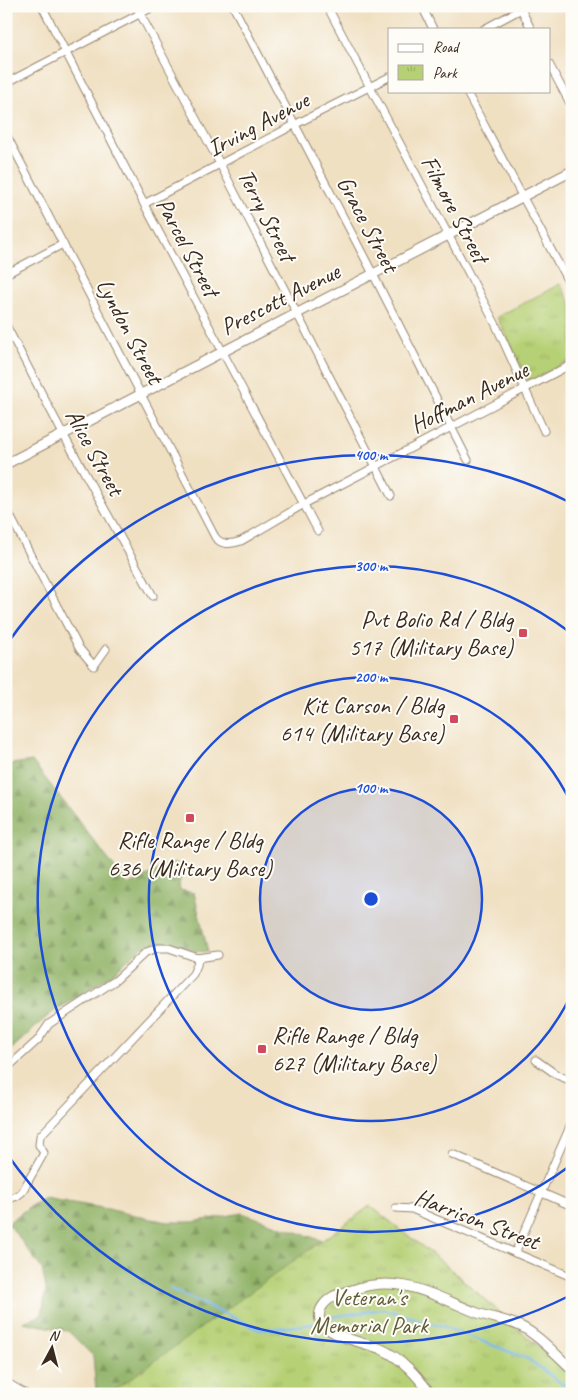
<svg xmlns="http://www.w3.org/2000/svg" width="578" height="1400" font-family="Caveat,sans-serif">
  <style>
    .forest { fill: url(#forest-firs); stroke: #666e42 }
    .park { fill: url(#park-tufts); stroke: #787d4a }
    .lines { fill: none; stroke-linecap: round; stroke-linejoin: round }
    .stream { stroke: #7ab7ed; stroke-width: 2.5 }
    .minor-casing { stroke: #968570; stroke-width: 9 }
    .tertiary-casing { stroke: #968570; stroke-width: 11 }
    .secondary-casing { stroke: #968570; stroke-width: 11 }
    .minor { stroke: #fff; stroke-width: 7 }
    .tertiary { stroke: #fff; stroke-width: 9 }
    .secondary { stroke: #fff; stroke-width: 9 }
    .ring { fill: none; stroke: #1d4ed8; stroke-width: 2.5 }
    .poi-dot { fill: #d1495b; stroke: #fdfcf7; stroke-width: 2 }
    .labels { text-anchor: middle; stroke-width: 4; stroke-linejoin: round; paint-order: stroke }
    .street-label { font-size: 24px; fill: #3b2a1e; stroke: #fdfcf7 }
    .poi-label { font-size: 24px; fill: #3b2a1e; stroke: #fdfcf7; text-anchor: end }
    .park-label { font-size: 24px; fill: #605c38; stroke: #fdfcf7 }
    .centre { fill: #1d4ed8; stroke: #fdfcf7; stroke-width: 2.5 }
    .ring-label { font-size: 15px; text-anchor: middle; font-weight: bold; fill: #1d4ed8; stroke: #fdfcf7; stroke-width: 4; stroke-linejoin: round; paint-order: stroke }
  </style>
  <defs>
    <pattern id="forest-firs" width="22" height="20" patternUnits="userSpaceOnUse" patternTransform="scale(1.25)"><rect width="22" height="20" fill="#90b266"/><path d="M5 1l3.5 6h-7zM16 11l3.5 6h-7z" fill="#779153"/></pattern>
    <pattern id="park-tufts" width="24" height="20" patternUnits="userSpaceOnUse" patternTransform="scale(1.25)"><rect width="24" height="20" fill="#b6d075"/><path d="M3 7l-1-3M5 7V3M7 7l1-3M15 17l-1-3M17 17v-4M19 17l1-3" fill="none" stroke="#9db365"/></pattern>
  </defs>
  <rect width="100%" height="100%" fill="#fdfcf7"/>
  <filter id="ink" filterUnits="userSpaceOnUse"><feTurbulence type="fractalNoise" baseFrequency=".02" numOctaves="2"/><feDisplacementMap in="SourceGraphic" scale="10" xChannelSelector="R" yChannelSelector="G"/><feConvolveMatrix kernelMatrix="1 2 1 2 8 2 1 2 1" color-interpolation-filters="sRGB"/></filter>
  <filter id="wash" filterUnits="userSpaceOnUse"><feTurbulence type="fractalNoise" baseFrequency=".0096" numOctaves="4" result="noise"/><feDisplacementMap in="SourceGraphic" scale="20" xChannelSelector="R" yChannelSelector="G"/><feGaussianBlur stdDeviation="1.12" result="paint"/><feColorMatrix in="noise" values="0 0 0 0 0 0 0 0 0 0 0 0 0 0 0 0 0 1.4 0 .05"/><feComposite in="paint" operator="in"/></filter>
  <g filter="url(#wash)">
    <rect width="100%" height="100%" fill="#f0e0c2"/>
    <g class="forest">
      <path d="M32,761L128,885L175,862L183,869L179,884L180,890L194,893L208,952L195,951L166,942L151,943L141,948L111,975L50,1014L6,1054V765Z"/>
      <path d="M44,1198L108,1209L136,1216L168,1222H193L242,1213L323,1241L370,1206L442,1262L572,1376V1394H91L96,1390L93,1356L68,1331L23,1322L42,1315L46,1288L42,1269L8,1223L29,1207Z"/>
    </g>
    <g class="park">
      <path d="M560,284L572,305V359L535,379L528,380L497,317Z"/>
      <path d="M370,1206L442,1262L572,1376V1394H109Z"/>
    </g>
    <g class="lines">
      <g class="stream">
        <path d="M171,1289L260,1330L315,1324"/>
        <path d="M332,1317L383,1309L445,1327L528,1359L572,1391"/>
      </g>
    </g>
  </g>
  <g filter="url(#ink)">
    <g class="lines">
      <defs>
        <g id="minor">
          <path d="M42,6L144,204L318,531"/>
          <path d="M136,6L220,164L391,496"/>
          <path d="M233,6L373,274L468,460"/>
          <path d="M327,6L495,323L544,431"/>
          <path d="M422,6L433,29"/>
          <path d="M520,7L531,29"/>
          <path d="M484,29L527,6"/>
          <path d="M549,64L572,107"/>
          <path d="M6,83L155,6"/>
          <path d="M466,91L572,289"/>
          <path d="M6,134L215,537C222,546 232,544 241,541L304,504L572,364"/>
          <path d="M144,204L294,125L389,77"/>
          <path d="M6,274L63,244"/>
          <path d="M6,325L63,434L153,596"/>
          <path d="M6,508L79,648L94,666L106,649"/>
          <path d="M536,1060L557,1075L572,1081"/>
          <path d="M6,1069L38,1040L49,1024L116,980L146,952L158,948H169L198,958L218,955"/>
          <path d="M452,1154L572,1206"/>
          <path d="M6,1200L17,1196L22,1192L44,1153L39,1145L40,1136L193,974L197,965L198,958"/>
          <path d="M396,1208L412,1209L572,1277"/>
          <path d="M515,1253L572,1122"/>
          <path d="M6,1382L26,1394"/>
        </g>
        <g id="tertiary">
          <path d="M6,464L572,171"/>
          <path d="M431,1394C417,1376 402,1358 381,1349C366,1343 326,1336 320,1320C317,1310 325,1301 334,1296C340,1293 346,1292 352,1290C400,1273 432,1295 475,1312C491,1318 508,1320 522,1327C541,1337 556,1355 572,1369"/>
        </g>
        <path id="secondary" d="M6,7L7,6"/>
      </defs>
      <use href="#minor" class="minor-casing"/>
      <use href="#tertiary" class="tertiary-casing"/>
      <use href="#secondary" class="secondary-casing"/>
      <use href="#minor" class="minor"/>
      <use href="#tertiary" class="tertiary"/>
      <use href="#secondary" class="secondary"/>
    </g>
  </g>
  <circle cx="371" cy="899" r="111" fill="#1d4ed8" fill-opacity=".12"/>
  <g class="ring">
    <circle cx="371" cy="899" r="111"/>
    <path d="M571 995A222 222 0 1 1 571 803"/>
    <path d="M571 1165A333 333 0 1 1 571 633"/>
    <path d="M569 1296A444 444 0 0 1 7 1154M7 644A444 444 0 0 1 569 502"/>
  </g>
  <g class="poi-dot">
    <rect x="518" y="628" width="10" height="10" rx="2.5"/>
    <rect x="449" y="714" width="10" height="10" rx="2.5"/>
    <rect x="185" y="813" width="10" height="10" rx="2.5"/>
    <rect x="257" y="1044" width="10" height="10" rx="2.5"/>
  </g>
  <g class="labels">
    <g class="street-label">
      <text transform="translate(258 124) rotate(-28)" y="8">Irving Avenue</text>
      <text transform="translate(455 209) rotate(62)" y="8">Filmore Street</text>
      <text transform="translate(267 215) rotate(63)" y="8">Terry Street</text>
      <text transform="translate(368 224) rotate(62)" y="8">Grace Street</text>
      <text transform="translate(188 247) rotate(62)" y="8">Parcel Street</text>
      <text transform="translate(280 299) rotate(-27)" y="8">Prescott Avenue</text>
      <text transform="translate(130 331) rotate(62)" y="8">Lyndon Street</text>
      <text transform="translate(469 397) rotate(-27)" y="8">Hoffman Avenue</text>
      <text transform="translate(95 452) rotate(61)" y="8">Alice Street</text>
      <text transform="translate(477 1219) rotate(21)" y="8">Harrison Street</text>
    </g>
    <g class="poi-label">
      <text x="513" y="627">Pvt Bolio Rd / Bldg<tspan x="513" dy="28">517 (Military Base)</tspan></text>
      <text x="444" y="713">Kit Carson / Bldg<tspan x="444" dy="28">614 (Military Base)</tspan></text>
      <text x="190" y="848" text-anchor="middle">Rifle Range / Bldg<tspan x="190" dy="28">636 (Military Base)</tspan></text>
      <text x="272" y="1043" text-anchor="start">Rifle Range / Bldg<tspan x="272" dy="28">627 (Military Base)</tspan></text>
    </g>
    <g class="park-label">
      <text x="369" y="1305">Veteran's<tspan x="369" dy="28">Memorial Park</tspan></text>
    </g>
  </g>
  <circle cx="371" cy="899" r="8" class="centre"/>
  <g class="ring-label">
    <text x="371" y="460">400 m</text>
    <text x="371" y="571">300 m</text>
    <text x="371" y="682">200 m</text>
    <text x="371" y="793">100 m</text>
  </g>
  <rect width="578" height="1400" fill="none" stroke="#fdfcf7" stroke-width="25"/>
  <rect x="388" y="28" width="162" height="65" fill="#fdfcf7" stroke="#afa8a0"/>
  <rect x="398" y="44" width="25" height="8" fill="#ffffff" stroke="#afa8a0"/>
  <text x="433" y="52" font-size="15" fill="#3b2a1e">Road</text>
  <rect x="398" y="65" width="25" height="15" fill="url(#park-tufts)" stroke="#afa8a0"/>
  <text x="433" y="78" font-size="15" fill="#3b2a1e">Park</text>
  <g transform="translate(52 1348) rotate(7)" stroke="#fdfcf7" stroke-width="4" paint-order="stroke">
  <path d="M0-4L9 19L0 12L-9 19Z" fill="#3b2a1e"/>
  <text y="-8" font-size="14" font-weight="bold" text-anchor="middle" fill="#3b2a1e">N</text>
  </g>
</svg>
